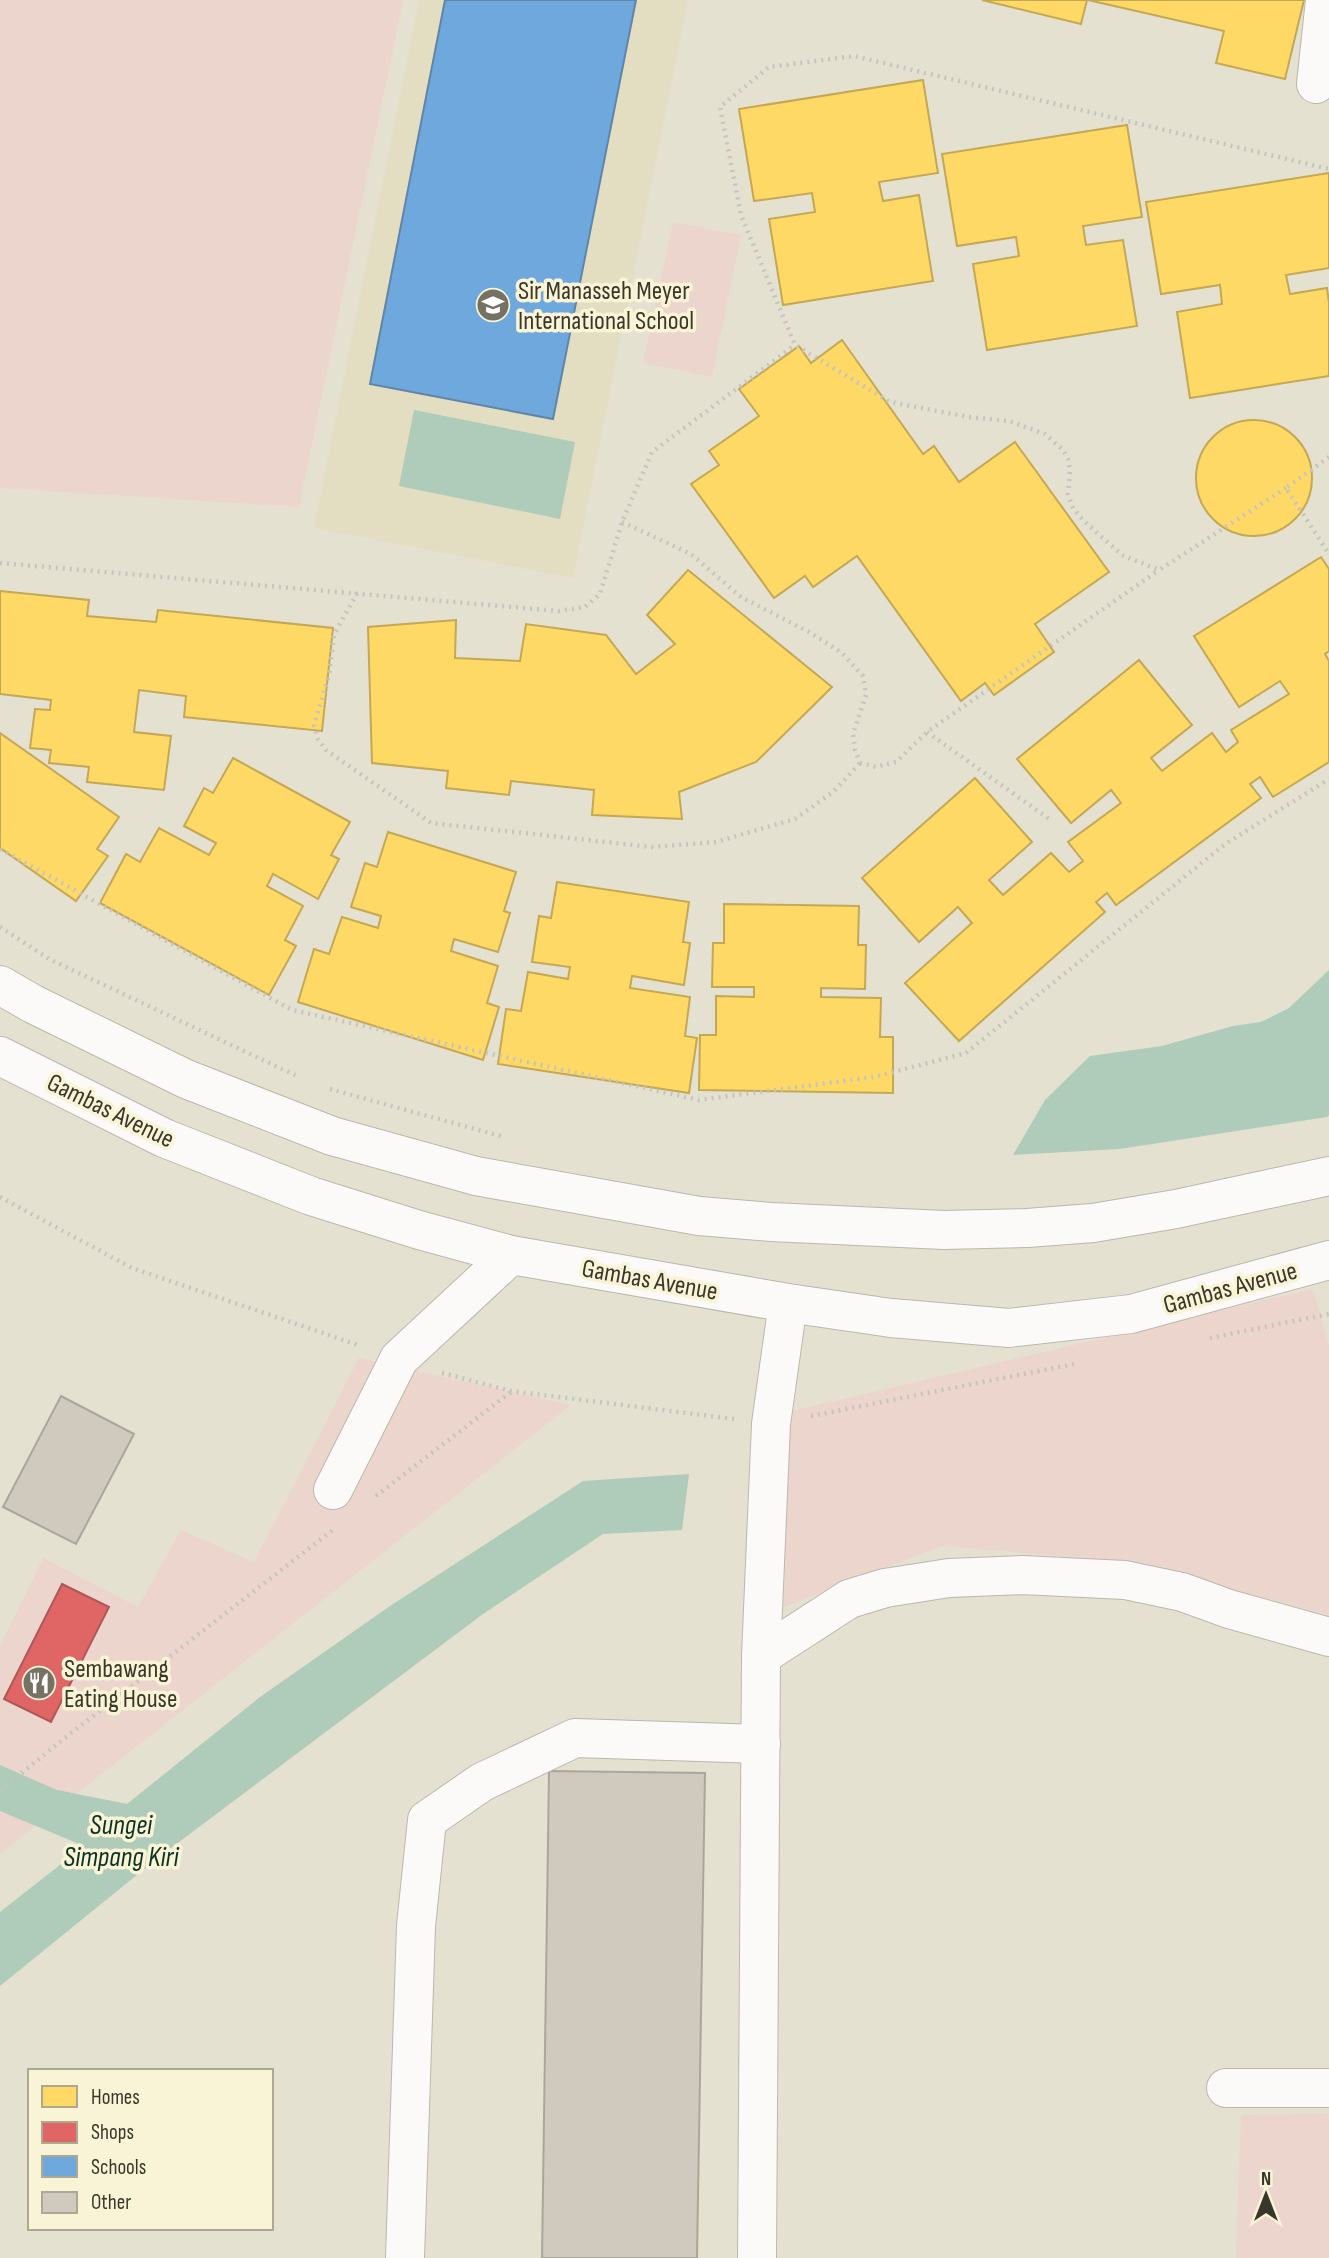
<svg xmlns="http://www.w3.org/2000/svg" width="1329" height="2258" font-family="'Sofia Sans Condensed',sans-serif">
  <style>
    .built { fill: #e3ddc2 }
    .green { fill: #ecd5cc }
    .water { fill: #afcbba }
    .homes { fill: #ffd966; stroke: #c4a854; stroke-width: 2 }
    .shops { fill: #e06666; stroke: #ae5854; stroke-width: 2 }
    .schools { fill: #6fa8dc; stroke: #5f86a7; stroke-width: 2 }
    .building { fill: #d0c9be; stroke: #aba69b; stroke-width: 2 }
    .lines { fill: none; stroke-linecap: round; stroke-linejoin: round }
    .minor-casing { stroke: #bbb8ac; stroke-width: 40 }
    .major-casing { stroke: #bbb8ac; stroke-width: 40 }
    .path { stroke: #c5c4bf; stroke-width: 4.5; stroke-dasharray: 2 5; stroke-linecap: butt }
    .minor { stroke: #fbfaf8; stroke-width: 38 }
    .major { stroke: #fbfaf8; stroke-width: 38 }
    .labels { text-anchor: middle; stroke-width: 7; stroke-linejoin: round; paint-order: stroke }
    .poi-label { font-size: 26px; fill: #39372b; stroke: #faf4d6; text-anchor: start }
    .street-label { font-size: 26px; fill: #39372b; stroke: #faf4d6 }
    .water-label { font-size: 28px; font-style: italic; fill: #0b3224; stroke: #faf4d6 }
  </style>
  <rect width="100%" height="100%" fill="#e5e1d1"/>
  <path class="built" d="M419,0H688L573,578L314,528Z"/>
  <g class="green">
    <path d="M0,0H403L299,507L0,488Z"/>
    <path d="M673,222L741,235L712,377L643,363Z"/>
    <path d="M1313,1289L1329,1346V1615L1131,1562L942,1546L784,1607L788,1412Z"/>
    <path d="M359,1358L571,1405L0,1854V1646L43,1558L138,1607L181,1530L254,1562Z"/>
    <path d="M1329,2114V2258H1236L1241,2115Z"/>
  </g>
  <g class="water">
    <path d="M414,410L575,442L560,519L399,486Z"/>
    <path d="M1329,970V1115L1327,1117L1120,1149L1013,1155L1045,1100L1090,1056L1162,1046L1233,1026L1261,1022L1289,1008Z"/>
    <path d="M689,1474L682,1530L603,1534L483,1614L159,1857L0,1986V1912L84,1846L0,1811V1765L57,1790L127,1804L260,1697L390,1606L583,1481Z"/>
  </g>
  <g class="homes">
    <path d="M982,0H1087L1081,24Z"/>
    <path d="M1088,0H1304L1285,79L1216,63L1224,31Z"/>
    <path d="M923,80L938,173L879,182L883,201L919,195L933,281L783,305L769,219L815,212L812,193L754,201L739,109Z"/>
    <path d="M1127,125L1142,217L1083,226L1086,245L1123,240L1137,326L987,350L973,264L1019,256L1016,237L957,246L942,154Z"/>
    <path d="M1329,173V268L1286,275L1290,294L1327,288L1329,303V376L1190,398L1177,312L1222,304L1220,285L1161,294L1146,202Z"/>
    <path d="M842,340L923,454L934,446L959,482L1015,442L1109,572L1035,624L1054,652L994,695L985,683L961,701L857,556L813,587L805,576L774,598L691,484L719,465L709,451L759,416L739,389L799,346L811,363Z"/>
    <circle cx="1254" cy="478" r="58"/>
    <path d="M1321,557L1329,569V651L1325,654L1329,661V762L1273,797L1260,777L1250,784L1261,798L1116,905L1107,893L1096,902L1105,912L959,1041L905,983L972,923L958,907L919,942L862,878L975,778L1032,842L989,880L1003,895L1051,853L1069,872L1083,861L1068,842L1121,803L1111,790L1071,823L1017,759L1139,660L1192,725L1151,758L1162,771L1212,733L1226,752L1238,742L1231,730L1289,694L1280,681L1239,707L1194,636Z"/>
    <path d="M688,570L832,687L756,762L679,792L682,819L592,815L594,790L511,781L509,795L446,788L448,771L372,763L368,627L456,620L455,658L520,661L526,624L606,635L636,674L675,644L647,615Z"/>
    <path d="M0,591L89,600L87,616L156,622L158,610L333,628L322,731L184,717L186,696L139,690L134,732L171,736L164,790L87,782L89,767L49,763L51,750L30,748L35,709L50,710L51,700L0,694Z"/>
    <path d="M0,733L119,817L97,849L108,856L76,901L0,848Z"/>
    <path d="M233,758L350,822L331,855L339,859L318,899L273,874L267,886L303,906L285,940L296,946L269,995L100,903L126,854L140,862L159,828L209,855L216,843L184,826L204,788L213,793Z"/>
    <path d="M388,832L516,872L504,911L510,913L498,952L454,939L451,951L498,966L487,1003L499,1007L483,1060L298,1002L314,949L329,954L342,917L378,928L381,916L351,907L365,863L377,867Z"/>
    <path d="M557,882L689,902L683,942L690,943L684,985L632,976L630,988L690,997L685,1036L697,1038L689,1093L498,1064L506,1009L521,1011L528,972L568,979L570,967L532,962L539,916L551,918Z"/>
    <path d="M724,904L859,906L858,945H866L865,989L821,988V997L881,998L880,1037H893V1093L699,1090L700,1035H716V996L754,997V987H712L713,943H724Z"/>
  </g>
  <path class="shops" d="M62,1584L109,1607L51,1722L4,1699Z"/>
  <path class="schools" d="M445,0H636L553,419L370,384Z"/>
  <g class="building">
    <path d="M61,1396L134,1434L76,1544L3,1507Z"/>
    <path d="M549,1771L705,1773L697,2258H542Z"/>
  </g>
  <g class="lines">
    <defs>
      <g id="minor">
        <path d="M1316,84L1325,0"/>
        <path d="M333,1490L399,1359L511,1255"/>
        <path d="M761,1656L849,1599L885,1588L949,1578L1022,1575L1125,1580L1182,1592L1229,1609L1329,1637"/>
        <path d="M1226,2088H1329"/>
        <path d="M405,2258L416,1926L427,1820L482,1782L575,1738L761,1744"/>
        <path d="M757,2258L761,1656L771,1424L788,1303"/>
      </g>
      <g id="major">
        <path d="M0,985L33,1004L186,1079L332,1136L476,1176L699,1216L771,1222L944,1230L1027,1228L1093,1223L1176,1209L1329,1176"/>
        <path d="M0,1056L164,1138L311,1196L419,1230L511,1255L788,1303L891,1318L1009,1328L1131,1314L1329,1260"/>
      </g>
    </defs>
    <use href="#minor" class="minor-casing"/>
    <use href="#major" class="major-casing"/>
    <g class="path">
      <path d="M1329,457L1286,488L1329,554"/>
      <path d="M1286,488L1159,570L1122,555L1083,520L1073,508L1068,494L1070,471L1068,459L1063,450L1045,434L1009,421L969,417L890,402L795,345L741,215L720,107L769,67L854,56L1329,169"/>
      <path d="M622,522L691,554L741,597L809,632L842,653L863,676L866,695L853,734L855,750L860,763"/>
      <path d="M0,563L559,611L585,607L600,594L622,522L652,452L795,345"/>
      <path d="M357,593L334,635L329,675L314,725L318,739L326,750L431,823L652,847L716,842L795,819L833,792L860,763"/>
      <path d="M927,732L1052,821"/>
      <path d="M860,763L876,767L896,762L927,732L1159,570"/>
      <path d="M0,849L292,1010L699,1100L874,1077L966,1053L1224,845L1329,779"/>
      <path d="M0,927L49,959L299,1077"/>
      <path d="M330,1089L504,1137"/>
      <path d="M0,1197L132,1268L361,1346"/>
      <path d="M1210,1338L1329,1314"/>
      <path d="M442,1373L511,1391L734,1419"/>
      <path d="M811,1416L1074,1364"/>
      <path d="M376,1496L511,1392"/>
      <path d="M0,1791L61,1741L334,1529"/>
    </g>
    <use href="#minor" class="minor"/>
    <use href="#major" class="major"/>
  </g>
  <defs>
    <symbol id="school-disc" viewBox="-11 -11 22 22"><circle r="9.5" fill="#757265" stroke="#faf4d6"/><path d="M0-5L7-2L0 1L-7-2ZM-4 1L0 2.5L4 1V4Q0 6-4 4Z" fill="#fff"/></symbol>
    <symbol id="restaurant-disc" viewBox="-11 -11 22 22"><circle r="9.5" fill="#757265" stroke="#faf4d6"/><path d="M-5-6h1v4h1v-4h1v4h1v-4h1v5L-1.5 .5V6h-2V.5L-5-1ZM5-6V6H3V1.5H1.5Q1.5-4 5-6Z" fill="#fff"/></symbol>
  </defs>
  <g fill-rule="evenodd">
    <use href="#school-disc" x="474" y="286" width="38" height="38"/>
    <use href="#restaurant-disc" x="20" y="1664" width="38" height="38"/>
  </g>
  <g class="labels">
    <g class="poi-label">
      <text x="518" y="299">Sir Manasseh Meyer<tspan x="518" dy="30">International School</tspan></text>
      <text x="64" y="1677">Sembawang<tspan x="64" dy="30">Eating House</tspan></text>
    </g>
    <g class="street-label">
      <text transform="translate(111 1110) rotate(26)" y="9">Gambas Avenue</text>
      <text transform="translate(650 1279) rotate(10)" y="9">Gambas Avenue</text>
      <text transform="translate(1230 1287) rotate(-15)" y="9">Gambas Avenue</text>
    </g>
    <g class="water-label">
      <text x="121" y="1834">Sungei<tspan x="121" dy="32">Simpang Kiri</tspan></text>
    </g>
  </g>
  <rect x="28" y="2069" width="245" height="161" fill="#faf4d6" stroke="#ada892" stroke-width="2"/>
  <rect x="42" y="2086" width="35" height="21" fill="#ffd966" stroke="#ada892" stroke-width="2"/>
  <text x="91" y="2104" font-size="21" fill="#39372b">Homes</text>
  <rect x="42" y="2122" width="35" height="21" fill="#e06666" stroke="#ada892" stroke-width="2"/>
  <text x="91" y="2139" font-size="21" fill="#39372b">Shops</text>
  <rect x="42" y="2156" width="35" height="21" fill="#6fa8dc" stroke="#ada892" stroke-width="2"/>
  <text x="91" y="2174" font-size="21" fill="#39372b">Schools</text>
  <rect x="42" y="2192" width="35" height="21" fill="#d0c9be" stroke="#ada892" stroke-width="2"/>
  <text x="91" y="2209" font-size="21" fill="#39372b">Other</text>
  <g transform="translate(1266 2195)" stroke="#faf4d6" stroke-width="5" paint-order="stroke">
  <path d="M0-5L12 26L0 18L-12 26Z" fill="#39372b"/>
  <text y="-10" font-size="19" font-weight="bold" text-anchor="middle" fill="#39372b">N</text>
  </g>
</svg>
